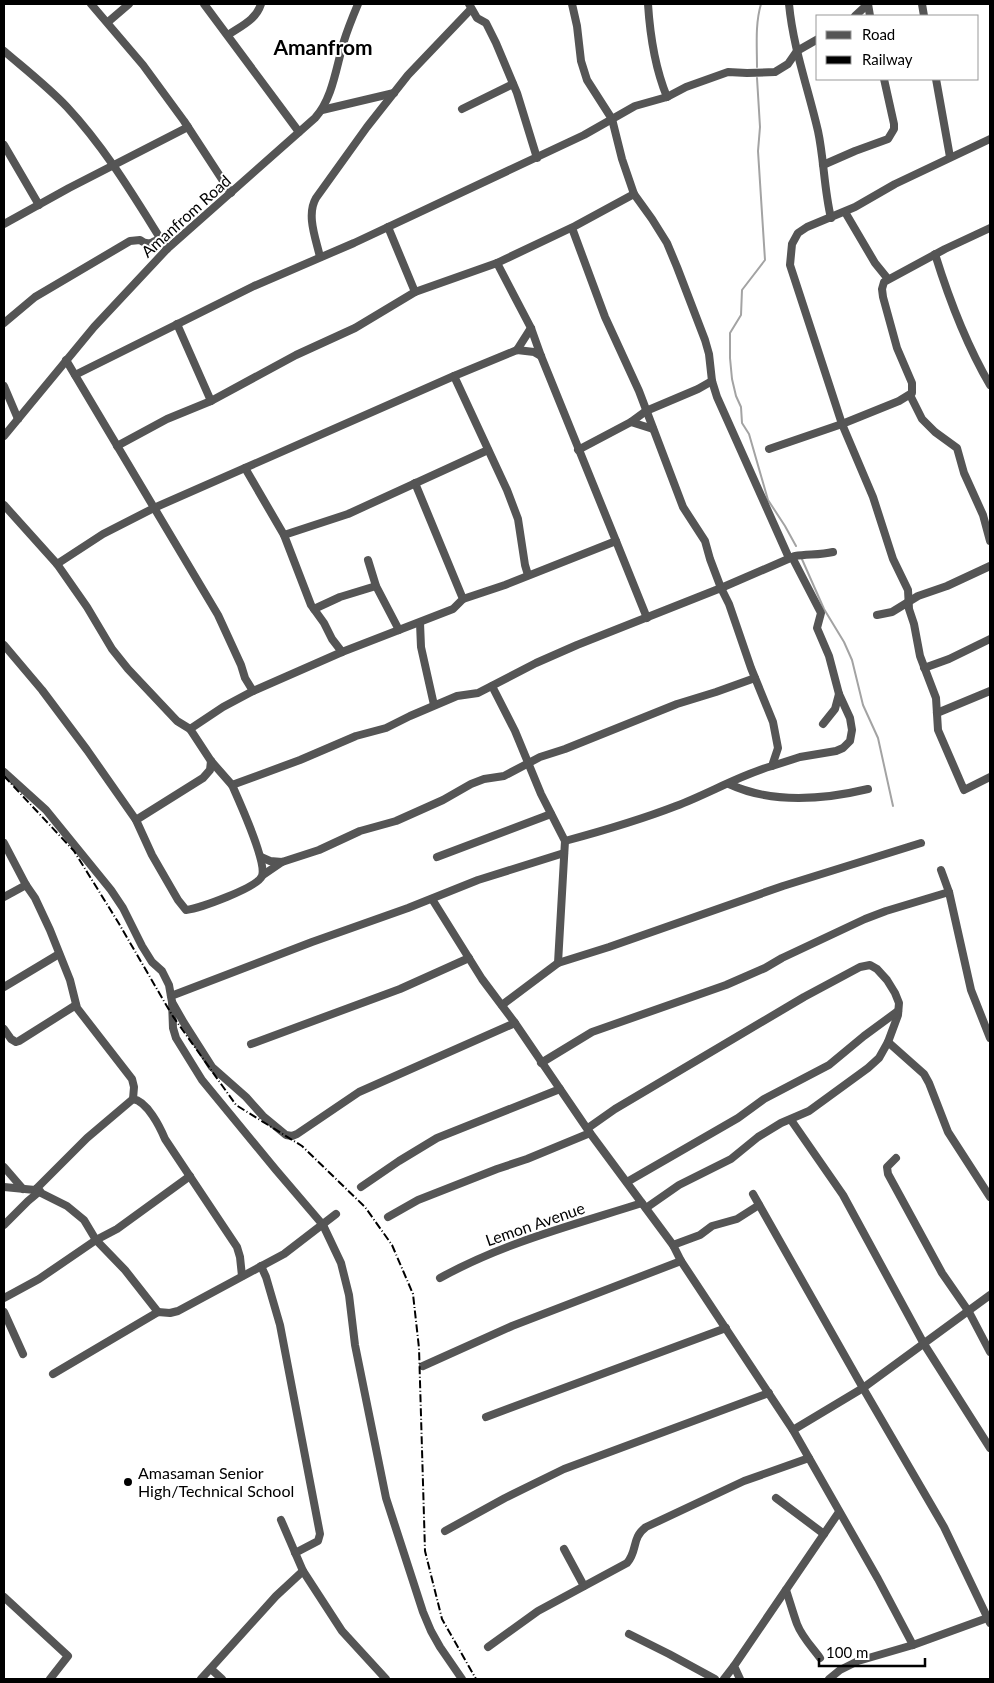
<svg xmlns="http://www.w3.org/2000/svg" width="994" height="1683" font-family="Lato,sans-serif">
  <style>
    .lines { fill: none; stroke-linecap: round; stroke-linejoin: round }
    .stream { stroke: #a3a3a3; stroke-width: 2 }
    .minor { stroke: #555; stroke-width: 8 }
    .rail { stroke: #000; stroke-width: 2; stroke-dasharray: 8 2.5 1 2.5; stroke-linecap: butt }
    .poi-dot { fill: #000; stroke: #fff; stroke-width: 2 }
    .labels { text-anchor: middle; stroke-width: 4; stroke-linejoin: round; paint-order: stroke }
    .street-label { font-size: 16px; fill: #000; stroke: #fff }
    .poi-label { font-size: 16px; fill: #000; stroke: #fff; text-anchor: start }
    .district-label { font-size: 21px; font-weight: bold; fill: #000; stroke: #fff }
  </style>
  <rect width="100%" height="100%" fill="#fff"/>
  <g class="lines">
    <g class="stream">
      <path d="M757,67C757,46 755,24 761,4"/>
      <path d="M757,78L760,127L758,151L765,260L742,290L741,315L730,333V358L732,379L736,396L741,407L742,423L749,434L768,500L785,526L796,546"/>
      <path d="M801,557L824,609L844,642L852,660L863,705L878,738L893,806"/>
    </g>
    <g class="minor">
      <path d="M91,4L143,65L184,121L231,193"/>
      <path d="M204,4L299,132"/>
      <path d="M469,4L477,18L486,23L496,43L517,93L537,158"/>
      <path d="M572,4L577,26L581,61L587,80L612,119L622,159L634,194L652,219L667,243L677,267L705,340L709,354L712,381L717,397L789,558"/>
      <path d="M648,4C650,35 655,68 667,97"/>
      <path d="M789,4C793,47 808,88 818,131C824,159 824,189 831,218"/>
      <path d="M868,4L870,16"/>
      <path d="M922,4L924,16"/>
      <path d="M855,16L868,4"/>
      <path d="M108,22L129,4"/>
      <path d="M228,35C241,26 256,20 261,4"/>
      <path d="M4,51C25,69 48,87 67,107C107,150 136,200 167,249"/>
      <path d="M936,79L950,157"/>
      <path d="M462,109L513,84"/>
      <path d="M322,110L394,93"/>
      <path d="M990,139L895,184L855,207L807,227L798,233L792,244L790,265L842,424L873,497L893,559L908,590L909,609L914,624L920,656L936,698L938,730L964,790L990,777"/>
      <path d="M4,145L39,205"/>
      <path d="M823,165L855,151L888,139L894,129V124L884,79"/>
      <path d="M845,212L875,263L888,279"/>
      <path d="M4,224L69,188L188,127"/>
      <path d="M388,227L415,292"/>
      <path d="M572,228L605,317L639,391L683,507L705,541L710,559L721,588L795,556C808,554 820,555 833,552"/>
      <path d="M935,254C949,299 966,344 990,385"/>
      <path d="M320,257C316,239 306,215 316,198L367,127L408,75L471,9"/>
      <path d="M4,323L35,297L130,241L140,240C148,246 152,243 160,238"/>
      <path d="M177,324L211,401"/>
      <path d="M517,350L531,328"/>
      <path d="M66,360L218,615L241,665L245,678L253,691"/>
      <path d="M75,375L254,286L354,243L584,135L635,106L667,97L686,87L728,72L747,73L775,72L788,64L797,51L818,39"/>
      <path d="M454,376L507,490L518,519L525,565L528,575"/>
      <path d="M4,386L18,419"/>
      <path d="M910,395L922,419L935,432L957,448L964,473L983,515L990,541"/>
      <path d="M631,422L653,429"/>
      <path d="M4,436L94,327L167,249L315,118C333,98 336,67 344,41C348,28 353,16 358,4"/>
      <path d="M117,446L167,419L211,401L296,355L355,328L415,292L497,263L575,226L634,194"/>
      <path d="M769,449L842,424L899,401L912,393V383L897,348L883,297L882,289L884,282L945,249L990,228"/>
      <path d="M578,450L631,422L646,411L698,389L712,381"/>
      <path d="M245,468L284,535L311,605L324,623L332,639L342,652"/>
      <path d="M415,483L463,599L453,609L342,652L253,691L223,707L190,729L211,761L232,785L300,760L356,736L386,728L410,716L457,696L478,693L536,663L577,645L721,588L729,604L751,668L773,722L778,748L772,766C740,775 708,794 676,806C640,820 602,831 565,841"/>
      <path d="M4,505L57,564L87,607L112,649L128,669L177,721L190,729"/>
      <path d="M284,535L348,514L488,450"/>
      <path d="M616,541L647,618"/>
      <path d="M368,560L376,586L399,630"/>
      <path d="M57,564L103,534L154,508L454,376L517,350L534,352L541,356"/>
      <path d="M463,599L505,585L616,541L541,356L531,328L497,263"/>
      <path d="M314,609L340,597L376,586"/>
      <path d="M877,615L892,612L918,596L947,586L990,566"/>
      <path d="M420,623L421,647L434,705"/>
      <path d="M4,645L42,690L87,750L136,820L152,855L178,900L186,910C200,908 257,888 262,876C267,862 239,801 232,785"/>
      <path d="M924,668L949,659L990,639"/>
      <path d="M492,686L515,731L541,794L565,841L558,963L502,1005"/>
      <path d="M937,713L990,691"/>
      <path d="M823,724L835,709L839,694"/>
      <path d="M772,766L800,757L836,751L843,748L850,741L852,730L850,718L839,694L829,656L817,628L821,613L792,557"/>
      <path d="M4,772L46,810L111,890L123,908L142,946L152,962L162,971L169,985L172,1002L184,1023L212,1067L246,1097L263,1116L286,1135L292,1136L297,1134L359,1092L515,1023"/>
      <path d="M729,784C772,804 822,800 868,789"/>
      <path d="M136,820L203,778L210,770L211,761"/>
      <path d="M4,843L26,885L35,898L50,930L70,980L77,1008L132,1079L134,1087L133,1099C147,1101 160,1127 165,1139L237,1247L240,1257L242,1276"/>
      <path d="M261,857L270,861L282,862L319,850L360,831L396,821L443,800L471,784L484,779L504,776L540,757L565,749L677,704L716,692L755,678"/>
      <path d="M437,857L551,814"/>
      <path d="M941,870L949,892L971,990L990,1038"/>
      <path d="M263,875L282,862"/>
      <path d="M4,897L26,885"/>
      <path d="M432,899L482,979L515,1023L590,1133L673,1245L681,1261L793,1430L878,1579L913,1645"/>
      <path d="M558,963L609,947L783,886L921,843"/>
      <path d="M4,987L59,954"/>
      <path d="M171,996L312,942L408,908L478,880L564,853"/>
      <path d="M172,1002L173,1028L176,1038L202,1080L276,1170L323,1225L341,1263L349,1295L355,1345L386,1498L423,1612L431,1631L440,1647L462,1679"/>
      <path d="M4,1029L11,1039L16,1042L19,1041L76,1005"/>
      <path d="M888,1042L924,1074L929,1083L948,1132L990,1197"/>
      <path d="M251,1044L400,989L469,958"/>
      <path d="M541,1063L592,1032L726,985L765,968L782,958L865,919L886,911L949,892"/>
      <path d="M791,1120L843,1195L924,1344L990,1448"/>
      <path d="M588,1128L615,1109L804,997L860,967L870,965L877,969L887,980L895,993L899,1003L898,1015L888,1042L879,1058L868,1068L809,1111L781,1123L758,1137L731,1159L679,1185L646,1208"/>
      <path d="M896,1158L887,1167L888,1174L942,1273L969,1312L990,1352"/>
      <path d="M4,1167L23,1189"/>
      <path d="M627,1182L738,1118L764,1099L829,1065L864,1036L898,1011"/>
      <path d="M4,1187L35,1190L87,1138L133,1099"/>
      <path d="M361,1187L399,1161L437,1138L560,1089"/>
      <path d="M35,1190L67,1206L84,1220L96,1240L125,1270L158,1312"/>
      <path d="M753,1194L863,1388L944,1527L990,1623"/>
      <path d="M388,1217L418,1200L497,1169L527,1159L590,1133"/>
      <path d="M4,1225L28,1201L40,1191"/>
      <path d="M673,1245L700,1235L712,1226L737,1219L759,1205"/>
      <path d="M261,1266L266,1277L280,1325L320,1534L318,1541L295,1553"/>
      <path d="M440,1278C503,1243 573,1225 642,1203"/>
      <path d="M4,1298L39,1279L96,1240L117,1229L190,1176"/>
      <path d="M4,1312L23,1354"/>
      <path d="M423,1366L512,1326L681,1261"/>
      <path d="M53,1374L158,1312L170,1313L178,1311L284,1254L336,1214"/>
      <path d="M486,1417L726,1328"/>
      <path d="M793,1430L863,1388L990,1295"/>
      <path d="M776,1498L824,1534"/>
      <path d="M281,1520L303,1571"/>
      <path d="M445,1531L505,1498L564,1469L769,1393"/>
      <path d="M564,1549L584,1586"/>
      <path d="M786,1590C790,1602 793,1613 797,1624C802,1637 812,1647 820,1658"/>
      <path d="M4,1597L68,1656L50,1679"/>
      <path d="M629,1634L669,1654L715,1679"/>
      <path d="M488,1647L538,1611L627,1563C638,1551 631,1538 646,1527L744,1481L809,1458"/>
      <path d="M211,1669L222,1679"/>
      <path d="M201,1679L276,1596L303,1571L342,1631L386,1679"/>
      <path d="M724,1679L734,1666"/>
      <path d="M740,1679L734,1666L839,1512"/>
      <path d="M829,1679L840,1670L858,1661L913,1645L990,1617"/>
    </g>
    <path class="rail" d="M4,776L74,851L118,922L172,1015L236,1105L302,1146L365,1207L392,1245L413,1294L419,1348L425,1551L442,1619L476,1679"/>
  </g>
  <circle class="poi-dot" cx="128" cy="1482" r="5"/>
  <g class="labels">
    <g class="street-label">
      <text transform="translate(186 216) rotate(-42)" y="6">Amanfrom Road</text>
      <text transform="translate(535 1224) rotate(-19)" y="6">Lemon Avenue</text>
    </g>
    <g class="poi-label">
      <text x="138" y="1479">Amasaman Senior<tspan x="138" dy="18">High/Technical School</tspan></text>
    </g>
    <g class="district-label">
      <text x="323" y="55">Amanfrom</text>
    </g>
  </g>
  <rect width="994" height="1683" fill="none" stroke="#000000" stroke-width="10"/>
  <rect x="816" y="15" width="162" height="65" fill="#ffffff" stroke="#999999"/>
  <rect x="826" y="31" width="25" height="8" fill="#555555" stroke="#999999"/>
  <text x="862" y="40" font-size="15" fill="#000000">Road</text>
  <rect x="826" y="56" width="25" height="8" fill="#000000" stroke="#999999"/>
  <text x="862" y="65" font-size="15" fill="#000000">Railway</text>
  <path d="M819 1658v8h106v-8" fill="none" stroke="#000000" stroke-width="2.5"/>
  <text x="826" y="1658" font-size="15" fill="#000000" stroke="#ffffff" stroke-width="4" paint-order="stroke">100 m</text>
</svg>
